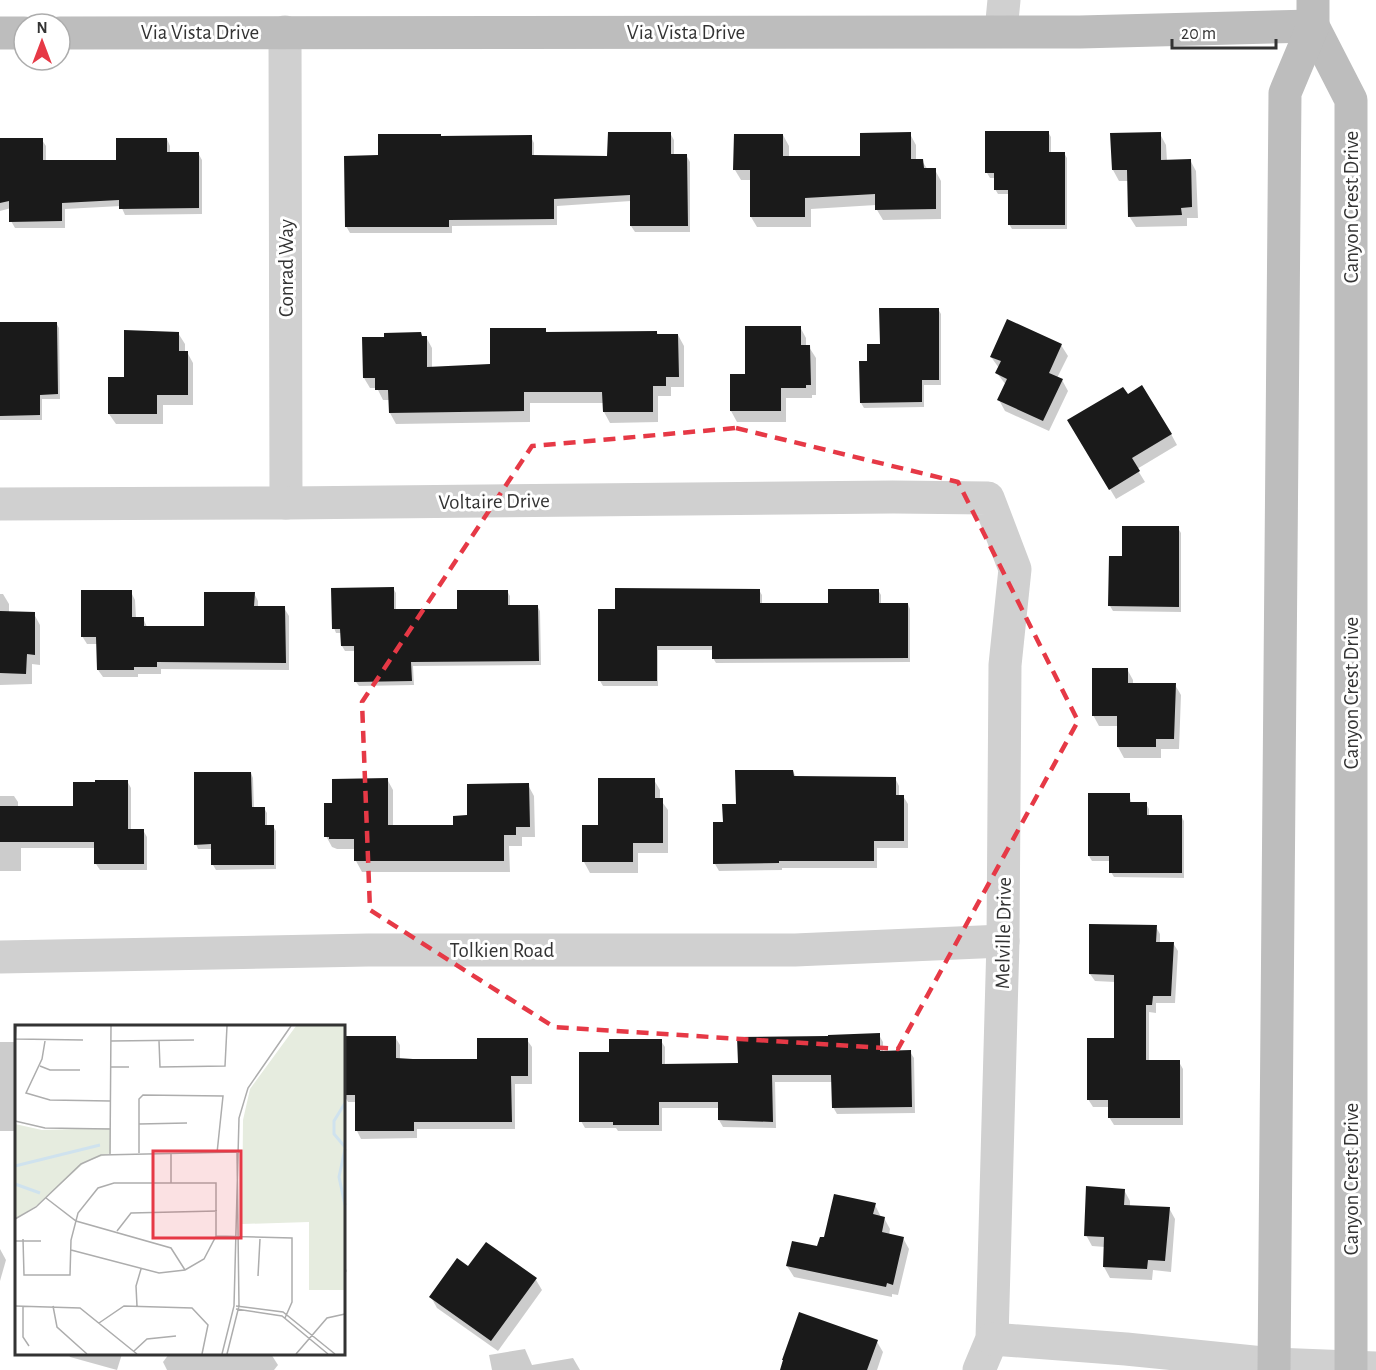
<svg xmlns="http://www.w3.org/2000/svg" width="1376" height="1370" font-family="'Alegreya Sans',sans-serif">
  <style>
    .shadow { fill: #0003 }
    .building { fill: #1a1a1a }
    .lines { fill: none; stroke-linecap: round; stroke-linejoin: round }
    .street { stroke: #d0d0d0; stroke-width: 33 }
    .secondary { stroke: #bdbdbd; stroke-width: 33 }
    .marked { fill: none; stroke: #e63946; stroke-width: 4.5; stroke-dasharray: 12 8; stroke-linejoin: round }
    .labels { text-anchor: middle; stroke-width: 6; stroke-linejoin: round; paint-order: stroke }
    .street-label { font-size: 21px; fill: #333; stroke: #fff }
    .inset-river { fill: none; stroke: #cfe2ee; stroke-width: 3 }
    .inset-road { fill: none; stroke: #adadad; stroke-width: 1.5 }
    .view { fill: #e63946; fill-opacity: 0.15; stroke: #e63946; stroke-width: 3 }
    .inset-edge { fill: none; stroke: #333; stroke-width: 3 }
  </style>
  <rect width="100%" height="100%" fill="#fff"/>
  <g class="shadow">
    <path d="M1048,132L1051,137V153H1064L1067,158V229H1012L1009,224V194H998L995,189V178H990L987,173Z"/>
    <path d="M670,133L674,140V155H686L690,162V232H635L631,226V201L557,206V225L452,226V233H350L346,226L379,157L442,138L531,137L534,143V156L609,158Z"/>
    <path d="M910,134L916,145V161H922L928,170H935L941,181V219L883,220L877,210L876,205L811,209V227H757L751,217V180H741L735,170L783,135L789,146V158H862Z"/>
    <path d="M1160,134L1166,145L1167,161L1190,160L1196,171L1198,218H1187V226L1136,227L1129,216L1128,181H1119L1113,170Z"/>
    <path d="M167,139L170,146V153H198L202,160V214L125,215L121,206L65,209V228H15L11,221V208L0,211V140H42L46,146V162H118Z"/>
    <path d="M938,309L941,314V385H924V407L864,408L861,403L868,363L881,346Z"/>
    <path d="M56,323L59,328L60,399H42V420H0V324Z"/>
    <path d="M800,327L806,338V347H809L816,358V395H812V398H786V422H737L731,411L747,375Z"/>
    <path d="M545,330L548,334L657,333L659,336L678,335L684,346V387H671V396H658V422L610,423L604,412V403H530V422L396,424L390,413V400H383L377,388H370L364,378L422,337H426L432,348V368L491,365Z"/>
    <path d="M178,333L185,344V352H187L193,363V405H163V424H116L109,414L125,378Z"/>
    <path d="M1061,345L1068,356L1057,378L1062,380L1068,391L1049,431L1005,411L999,400L1006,385L997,373L999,368L991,357Z"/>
    <path d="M1069,421L1171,434L1177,445L1137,469L1145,482L1116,499Z"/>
    <path d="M1178,528L1181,533V612L1113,611L1110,606L1123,558Z"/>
    <path d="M393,588L396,593V610H458L507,591L510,596V606H537L540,611L541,665L413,666L414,685L359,686L356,682V651H345L342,646V633H336L334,628Z"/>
    <path d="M759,590L762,595V604H829L878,590L881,595V604H908L910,609V662L716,663L713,658V650H658V686H603L600,681L617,611Z"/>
    <path d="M131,592L135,600L136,618H143L147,627H205L254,593L258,601V607L284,608L289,616V670L161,669V674H138V677H103L98,670V644H87L82,636Z"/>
    <path d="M0,594H3L9,604V613L34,614L40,625V665L32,664V684L0,685Z"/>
    <path d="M1127,669L1133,680V685H1175L1181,695L1179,749H1161V758H1124L1118,747V726H1099L1093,715Z"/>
    <path d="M793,771L796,777L895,778L899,786V796H903L908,804V848H877V868H782V870L719,871L715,864L724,823L737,806Z"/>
    <path d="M251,773L253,778L254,808H264L267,813V826H273L276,831V869L216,870L213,865L212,849H198L196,844Z"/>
    <path d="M387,779L393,790V827H454L469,817L528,785L534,796L535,837H522V846H509L510,872H362L356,861V849H337L332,847L326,836L334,805Z"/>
    <path d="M654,780L660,790V799L668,810V853H638V873H590L584,862L599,826Z"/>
    <path d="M127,781L131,788V830H143L147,837V870H100L96,864V848H21V871H0V796H14L18,802V807H74Z"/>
    <path d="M1129,795L1132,804H1146L1149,809V816H1181L1184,821V878L1114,877L1111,872V861H1092L1089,856Z"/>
    <path d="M1156,927L1160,934V943H1173L1178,951L1175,1003H1156V1013L1149,1012V1061L1179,1062L1183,1069V1125H1114L1109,1117V1107H1093L1088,1099L1115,1040V982L1095,981L1090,974Z"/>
    <path d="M879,1035L883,1042V1052H910L914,1058L915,1113L837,1114L833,1107V1082H775L776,1128L723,1127L719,1120V1108H662V1131H618L616,1128H585L581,1121L610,1053L661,1041L665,1047V1066L739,1064Z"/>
    <path d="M395,1037L400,1045V1059L478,1060L527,1040L532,1047V1084H515V1129H417V1138L361,1139L357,1131V1102H348L344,1095V1038Z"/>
    <rect x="0" y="1042" width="16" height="89"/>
    <path d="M1124,1190L1130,1201V1206L1169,1208L1175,1219L1171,1272L1153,1270L1152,1280L1110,1278L1104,1267L1105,1247L1092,1246L1086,1235Z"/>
    <path d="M875,1205L881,1217L884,1218L890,1229L889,1235L903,1238L909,1249L898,1295L892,1294V1297L794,1277L787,1266L818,1248L825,1239Z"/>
    <path d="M0,1249L6,1260L0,1281Z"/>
    <path d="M344,1265L347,1271L344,1276Z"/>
    <path d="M536,1280L542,1290L498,1351L437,1308L431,1297Z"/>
    <path d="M877,1342L883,1352L877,1370H781Z"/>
    <path d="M525,1349L532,1365L573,1358L580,1370H492L489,1355Z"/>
    <path d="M68,1354H122L117,1370L70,1357Z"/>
    <path d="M169,1354H271L278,1365L274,1370H167L163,1362Z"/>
  </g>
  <g class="building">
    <path d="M985,131H1049V152H1065V225H1008V190H994V173H985Z"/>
    <path d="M608,132H671V154H687L688,226H630V195L554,199V219L449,220V227H345L344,156L378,155V134H441V136L532,135V155L607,156Z"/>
    <path d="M911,132V159H923L924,168H936V209L875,210V194L805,198V217H750V170H733L734,134H783V156H860V133Z"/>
    <path d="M1161,132V160L1191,159L1192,207L1181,208L1182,215L1128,217L1127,170H1112L1110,133Z"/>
    <path d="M0,138H43V160H116V138H167V152H199V208L119,209V200L62,203V221L9,222V201L0,203Z"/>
    <path d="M879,308H939V380H922V402L860,403L859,361H867V344H880Z"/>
    <path d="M1007,319L1062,344L1049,373L1063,379L1043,421L997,400L1007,379L995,373L1001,361L990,357Z"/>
    <path d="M0,322H57L58,394L40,395V415L0,416Z"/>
    <path d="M745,326H801V345H810L811,385H806V388H781V411H730V374H745Z"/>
    <path d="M490,328H546V332L657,331V334H678L679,377H666V386H653V412H603L602,392H524V411L389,413L388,390H375V378H363L362,337H384V333L421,332L422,336H427V367L490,364Z"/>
    <path d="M124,330L179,332V351H188V395H157V414H108V377H124Z"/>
    <path d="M1142,385L1172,434L1132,458L1140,471L1109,490L1067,420L1123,387L1128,394Z"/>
    <path d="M1122,526H1179V607L1108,606L1109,556H1122Z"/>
    <path d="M394,587V609H457V590H508V605H538L539,661L411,662L412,681L354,682V646H341L340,629H332L331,588Z"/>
    <path d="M615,588L760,589V603H828V589H879V603H908V658L712,659V646H657V681H598V609H615Z"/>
    <path d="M81,590H132V617H144V626H204V592H255L254,606H285L286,663L157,662V667H134V670H97L96,637H81Z"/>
    <path d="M0,611L35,612V655L27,654L26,674L0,673Z"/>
    <path d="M1092,668H1128V683H1176L1174,739H1156V747H1117V716H1092Z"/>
    <path d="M735,770H793L794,776L896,777V795H904V841H874V861H779V863L713,864V822H723L722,804H736Z"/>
    <path d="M194,772H251L252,807H265V825H274V865H211V844L194,845Z"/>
    <path d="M388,778V825H453V816L467,815V784L529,783L530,827H516V835H504V861H354V839H329V837H324V803H332V779Z"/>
    <path d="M598,778H655V798H663V843H633V862H582V825H598Z"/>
    <path d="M95,780H128V829H144V864H94V842H0V806H73V782H95Z"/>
    <path d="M1088,793H1130V802H1147V815H1182V873H1109V856H1088Z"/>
    <path d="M1089,924L1157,925L1156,942H1174L1171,996H1153L1152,1005H1146V1060H1180V1118H1108V1100H1087V1038H1114V975L1089,974Z"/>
    <path d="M880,1033V1051L911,1050L912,1107L832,1108L831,1075H772L773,1122L718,1120V1102H659V1125H613V1122H579V1052H609V1039H662V1064L738,1063L737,1037L828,1036V1035Z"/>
    <path d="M344,1036H396V1058L413,1059H477V1038H528V1076H511L512,1122H414V1131H355V1095H344Z"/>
    <path d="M1086,1186L1125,1189L1124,1205L1170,1207L1165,1261L1148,1260L1147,1269L1103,1267L1104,1237L1084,1236Z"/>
    <path d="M834,1194L876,1203L873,1214L885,1217L882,1232L904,1237L893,1285L887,1283L886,1287L786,1266L792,1241L817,1246L820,1237H824Z"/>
    <path d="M486,1242L537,1278L491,1341L429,1297L457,1258L468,1266Z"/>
    <path d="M799,1312L878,1340L867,1370H780L783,1360H782Z"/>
  </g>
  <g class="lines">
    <g class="street">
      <path d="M1001,31L1004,0"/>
      <path d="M285,32L286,503"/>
      <path d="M0,504L286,503L893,497L988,498L1015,569L1005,665L1003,941L992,1339L979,1370"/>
      <path d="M0,957L368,950H795L1003,941"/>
      <path d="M992,1339L1126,1349L1274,1364L1376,1368"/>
    </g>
    <g class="secondary">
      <path d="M1313,26L1351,100V1370"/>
      <path d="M0,33H24"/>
      <path d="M60,33L1080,32L1313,26"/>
      <path d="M1274,1370L1285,93L1313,26V0"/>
    </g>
  </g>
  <path class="marked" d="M736,428L958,482L1078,721L898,1049L554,1027L370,910L362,702L532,446Z"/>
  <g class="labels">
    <g class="street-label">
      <text x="200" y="39">Via Vista Drive</text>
      <text x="686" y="39">Via Vista Drive</text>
      <text transform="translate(1351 207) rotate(-90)" y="7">Canyon Crest Drive</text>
      <text transform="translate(286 268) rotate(-90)" y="7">Conrad Way</text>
      <text transform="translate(494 501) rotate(-1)" y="7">Voltaire Drive</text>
      <text transform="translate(1351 693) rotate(-90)" y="7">Canyon Crest Drive</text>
      <text transform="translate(1003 933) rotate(-89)" y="7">Melville Drive</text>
      <text x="502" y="957">Tolkien Road</text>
      <text transform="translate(1351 1179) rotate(-90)" y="7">Canyon Crest Drive</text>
    </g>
  </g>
  <g transform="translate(15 1025)">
    <rect width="330" height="330" fill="#fff"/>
    <path d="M281,1H330V265H294V197L227,199L228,95L235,64ZM0,99L27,105L96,103V128L70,137L24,179L0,194Z" fill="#e6ecdf"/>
    <path class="inset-river" d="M330,78L319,96V109L330,122M330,124L324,152L330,180M0,141L85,120M0,159L25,168"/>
    <path class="inset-road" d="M1,14L68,15M30,16L27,34L11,68L35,75L95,76M96,16L179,15M144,16L145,42L210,41L212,1M0,19L1,1M25,41L35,45H65M95,42H114M0,96L30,103L95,104M124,99L172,98M124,128V74L128,70L208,71L202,128M156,128V158M95,129L96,1M31,173L61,196L156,223L170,245M0,194L21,182L66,139L86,130L222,127M102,206L116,188L202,186M201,211L277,213V277L270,293M8,214L9,250H55L56,215L63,188L83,163L99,158H201V211L189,234L170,245L144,248L56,225M0,216H26M243,251L245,214M0,281L65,283L122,329M8,281V312L14,321M38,281L42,302L72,329M122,281L121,261L126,244M221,281L268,287L320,329M221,284L267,291L313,329M84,298L109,281L177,283L193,300L187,329M119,326L132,314L161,311M207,329L219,281L224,93L233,63L276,1M212,329L224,281L222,128M281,329L312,293L330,289"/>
    <path class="view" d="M138,126H226V213H138Z"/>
    <rect width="330" height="330" class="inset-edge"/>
  </g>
  <g transform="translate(42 42)"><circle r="28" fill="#ffffff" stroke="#adadad" stroke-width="1.5"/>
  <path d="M0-4.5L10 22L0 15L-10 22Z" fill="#e63946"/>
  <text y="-9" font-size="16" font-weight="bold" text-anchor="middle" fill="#333333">N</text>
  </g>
  <path d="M1172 39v9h104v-9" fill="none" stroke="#333333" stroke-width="3"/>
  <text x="1181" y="39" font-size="18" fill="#333333" stroke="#ffffff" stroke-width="4.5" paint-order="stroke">20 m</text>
</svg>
